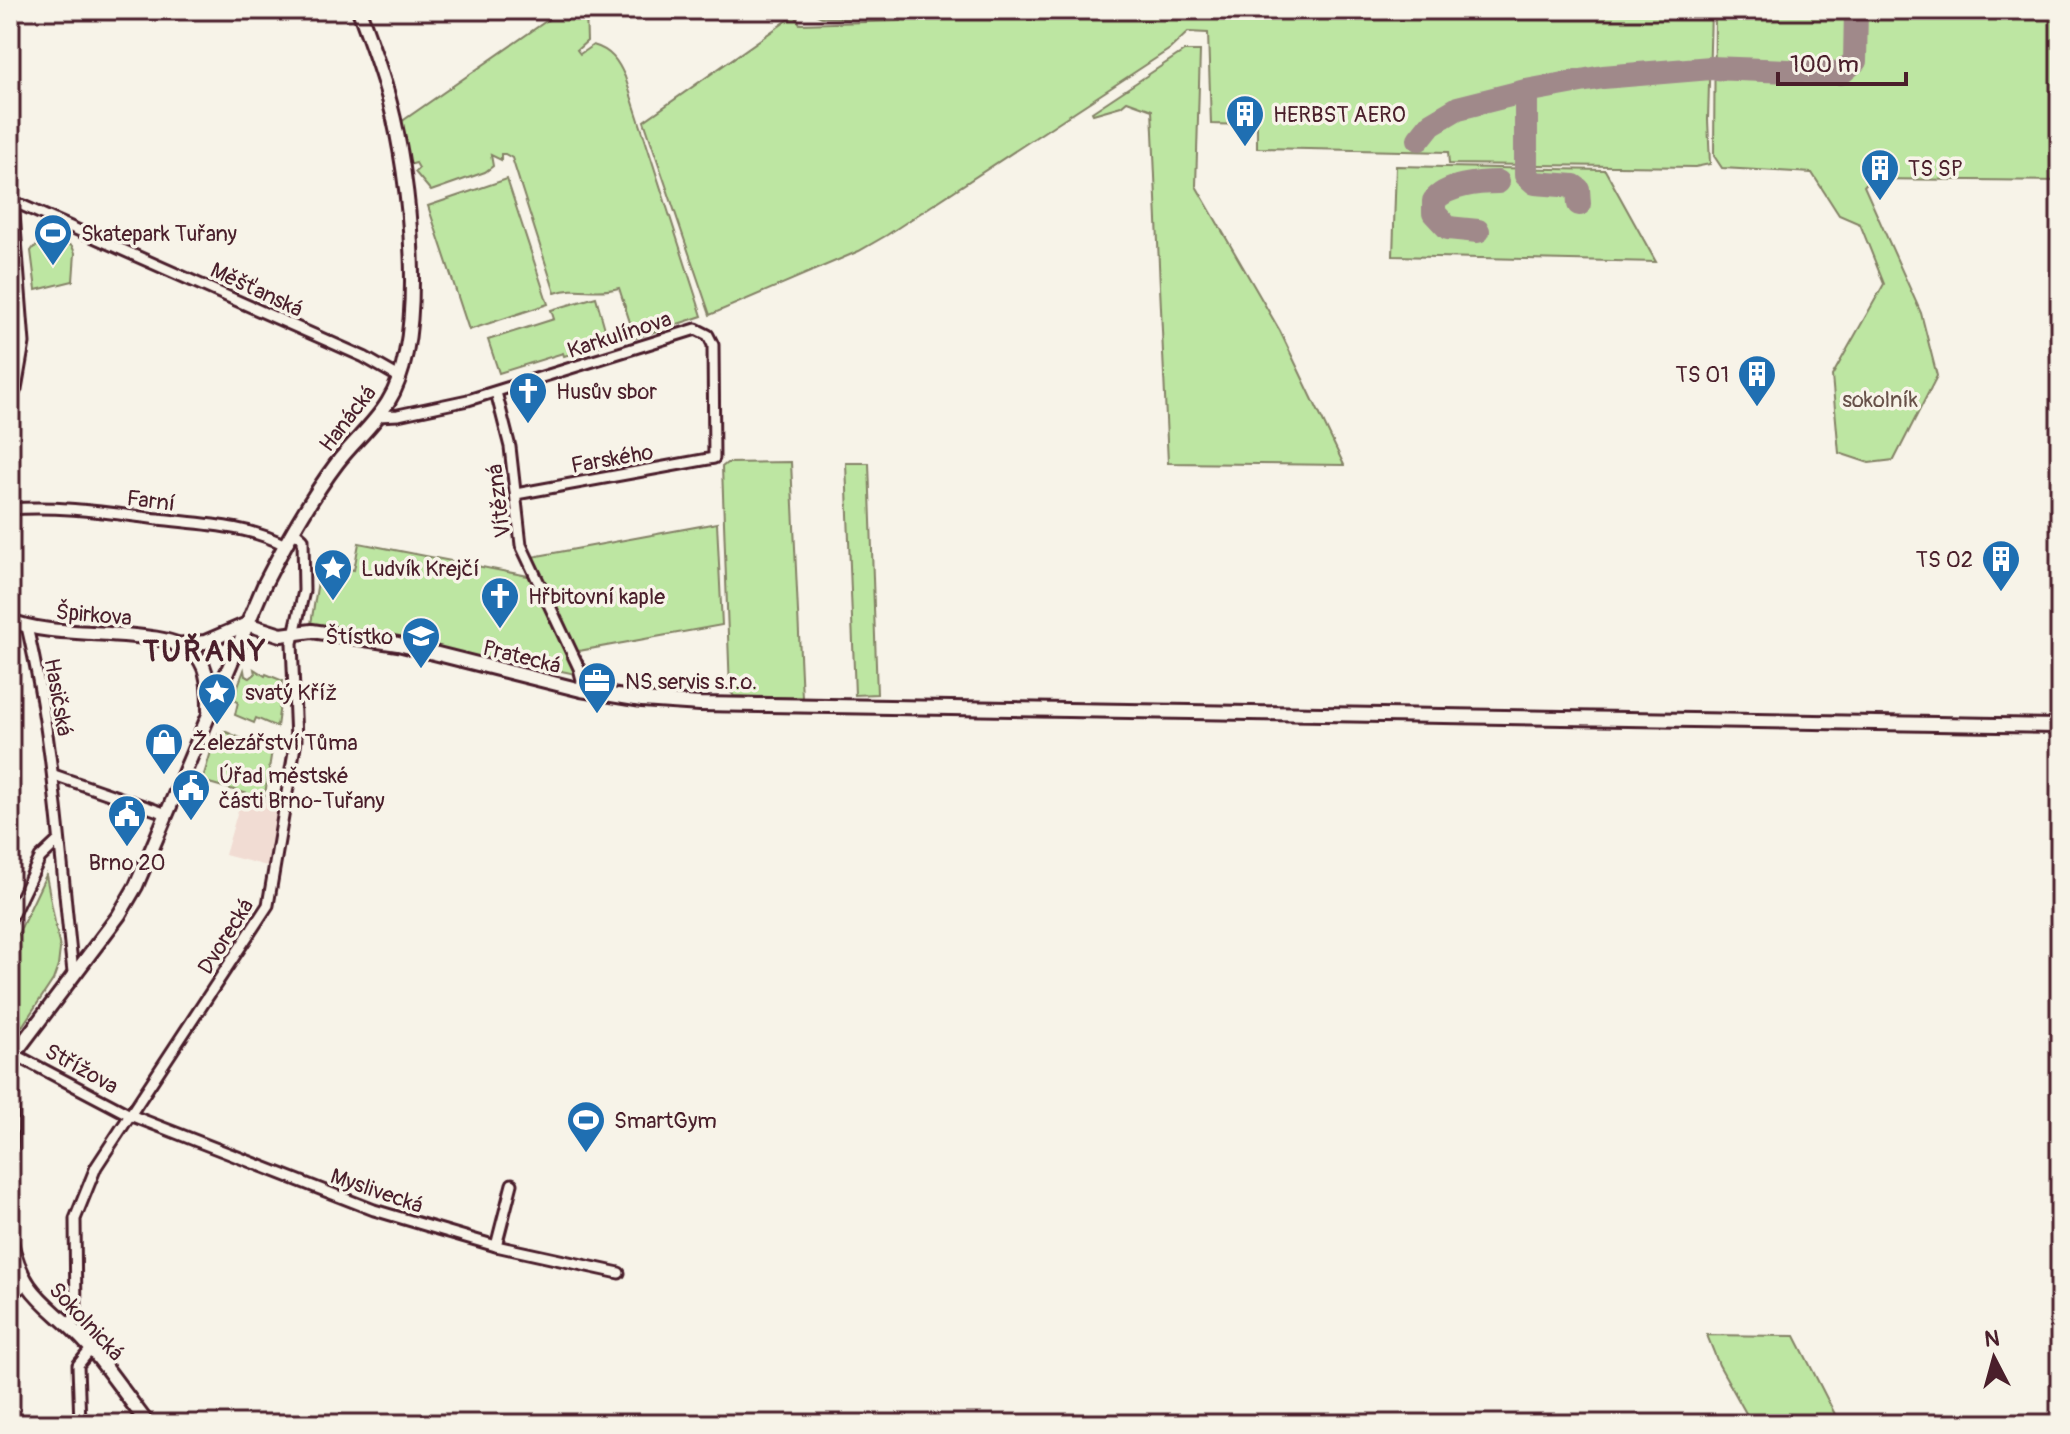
<svg xmlns="http://www.w3.org/2000/svg" width="2070" height="1434" font-family="Pangolin,sans-serif">
  <style>
    .built { fill: #f1dcd3 }
    .green { fill: #bde6a2; stroke: #848266; stroke-width: 2 }
    .lines { fill: none; stroke-linecap: round; stroke-linejoin: round }
    .taxiway { stroke: #a0898a; stroke-width: 24 }
    .street-casing { stroke: #4a1f2b; stroke-width: 15 }
    .secondary-casing { stroke: #4a1f2b; stroke-width: 18 }
    .street { stroke: #f7f3e8; stroke-width: 9 }
    .secondary { stroke: #f7f3e8; stroke-width: 12 }
    .labels { text-anchor: middle; stroke-width: 7; stroke-linejoin: round; paint-order: stroke }
    .poi-label { font-size: 22px; fill: #4a1f2b; stroke: #f7f3e8; text-anchor: start }
    .street-label { font-size: 22px; fill: #4a1f2b; stroke: #f7f3e8 }
    .park-label { font-size: 22px; fill: #675149; stroke: #f7f3e8 }
    .district-label { font-size: 30px; font-weight: bold; letter-spacing: 2px; fill: #4a1f2b; stroke: #f7f3e8 }
  </style>
  <rect width="100%" height="100%" fill="#f7f3e8"/>
  <filter id="ink" filterUnits="userSpaceOnUse"><feTurbulence type="fractalNoise" baseFrequency=".0125" numOctaves="2"/><feDisplacementMap in="SourceGraphic" scale="16" xChannelSelector="R" yChannelSelector="G"/><feConvolveMatrix kernelMatrix="1 2 1 2 8 2 1 2 1" color-interpolation-filters="sRGB"/></filter>
  <g filter="url(#ink)">
    <path class="built" d="M243,793L255,796V800L279,805L267,866L225,855Z"/>
    <g class="green">
      <path d="M562,10H586L587,41L577,50L580,54L593,45C611,50 618,61 625,77L702,316L635,338L619,288C595,295 577,285 555,293L512,158L505,154H501V160L491,155L493,166L485,172L431,191L415,172L419,168L416,163L409,165L401,122Z"/>
      <path d="M805,10H1711L1708,120L1710,164L1695,167L1449,164L1448,152L1257,148V104H1239V117L1247,118L1246,125L1211,124L1208,33L1188,32L1170,49L887,235L859,251L710,315L644,121L795,15L800,24L902,21L822,17Z"/>
      <path d="M1715,10H2060V181L1870,179L1864,186L1921,313L1937,376L1894,460L1869,463L1839,453L1832,376L1884,284L1860,224L1839,215L1812,173L1722,168L1714,156Z"/>
      <path d="M1184,51H1200L1196,186L1280,331L1344,465L1168,463L1152,110L1127,101L1121,106L1093,114L1092,112Z"/>
      <path d="M1396,166L1605,170L1656,262L1393,256Z"/>
      <path d="M507,179L548,304L469,330L428,206Z"/>
      <path d="M53,243H66L72,246L75,253L73,281L36,290L31,251L34,247Z"/>
      <path d="M596,297L609,343L564,356L563,353L499,373L488,340L554,319L551,310Z"/>
      <path d="M791,462L802,698L734,696L730,691L722,467L727,463Z"/>
      <path d="M846,463H869L877,694L855,695Z"/>
      <path d="M717,523L722,625L573,652L532,557Z"/>
      <path d="M359,543L533,577L577,671L575,674L506,659L505,666L399,638L311,624L321,563L354,570Z"/>
      <path d="M254,669L265,676L266,674L283,681L277,727L256,718L254,723L235,715L238,702L233,699L244,670L245,676L250,678L255,674Z"/>
      <path d="M224,731L254,744L264,745L272,750L264,801L254,800L255,796L202,781L214,742L220,744L222,738L218,736L219,733Z"/>
      <path d="M46,875L60,949L58,966L53,980L23,1025L10,1037V951Z"/>
      <path d="M1707,1335L1795,1336L1840,1424H1752L1719,1365Z"/>
    </g>
    <g class="lines">
      <g class="taxiway">
        <path d="M1526,91V175L1535,183L1574,186L1578,189L1579,204"/>
        <path d="M1419,139L1431,124L1458,108L1526,91L1603,77L1711,68L1841,73L1855,61L1856,10"/>
        <path d="M1478,231L1448,228L1434,213V201C1446,185 1479,182 1498,182"/>
      </g>
      <defs>
        <g id="street">
          <path d="M10,200L364,357L399,377"/>
          <path d="M496,392L510,447L521,545L579,668L582,680L581,690"/>
          <path d="M10,400L16,389L24,343L13,201"/>
          <path d="M378,416L398,415L468,400L696,329L708,335L713,345L714,458L516,494"/>
          <path d="M10,509C60,505 109,513 158,519C200,524 247,525 285,545"/>
          <path d="M27,627C54,740 60,857 73,972"/>
          <path d="M54,775L167,814"/>
          <path d="M10,920L40,858L59,840"/>
          <path d="M10,1052L130,1115L374,1210L496,1246L619,1273"/>
          <path d="M496,1246L512,1184"/>
          <path d="M69,1327L76,1314L75,1219L96,1167L268,905L296,740L292,643L304,591L303,539L294,531"/>
          <path d="M80,1424L78,1365L91,1349"/>
        </g>
        <g id="secondary">
          <path d="M10,620C54,642 167,623 197,656C209,670 209,692 209,710"/>
          <path d="M176,645L205,642L247,624L281,635L312,631L398,644L581,690L642,700L700,704L2060,726"/>
          <path d="M10,1153C13,1120 8,1085 15,1053L119,915L136,886L265,583C286,542 309,500 337,463C353,442 374,425 388,402C429,337 409,175 390,103C382,71 370,41 359,10"/>
          <path d="M10,1238C24,1301 50,1302 88,1345C109,1370 128,1398 148,1424"/>
          <path d="M10,1294L26,1282"/>
        </g>
      </defs>
      <use href="#street" class="street-casing"/>
      <use href="#secondary" class="secondary-casing"/>
      <use href="#street" class="street"/>
      <use href="#secondary" class="secondary"/>
    </g>
  </g>
  <defs>
    <symbol id="building-pin" viewBox="-11 -11 22 30"><path d="M0 17L-7.5 6A9.5 9.5 0 1 1 7.5 6Z" fill="#1f6fb2" stroke="#f7f3e8"/><path d="M-4-6H4V6H1V3H-1V6H-4ZM-2.5-4.3h1.7v1.8h-1.7ZM.8-4.3h1.7v1.8H.8ZM-2.5-1h1.7V.8h-1.7ZM.8-1h1.7V.8H.8Z" fill="#fff"/></symbol>
    <symbol id="stadium-pin" viewBox="-11 -11 22 30"><path d="M0 17L-7.5 6A9.5 9.5 0 1 1 7.5 6Z" fill="#1f6fb2" stroke="#f7f3e8"/><path d="M0-5a6.5 5 0 1 0 0 10a6.5 5 0 1 0 0-10ZM-3.5-1.8h7v3.6h-7Z" fill="#fff"/></symbol>
    <symbol id="church-pin" viewBox="-11 -11 22 30"><path d="M0 17L-7.5 6A9.5 9.5 0 1 1 7.5 6Z" fill="#1f6fb2" stroke="#f7f3e8"/><path d="M-1.2-6h2.4v3.5h3.3v2.4h-3.3V6h-2.4V-.1h-3.3v-2.4h3.3Z" fill="#fff"/></symbol>
    <symbol id="sight-pin" viewBox="-11 -11 22 30"><path d="M0 17L-7.5 6A9.5 9.5 0 1 1 7.5 6Z" fill="#1f6fb2" stroke="#f7f3e8"/><path d="M0-6L1.8-2.2L6-1.7L2.9 1.2L3.7 5.4L0 3.3L-3.7 5.4L-2.9 1.2L-6-1.7L-1.8-2.2Z" fill="#fff"/></symbol>
    <symbol id="school-pin" viewBox="-11 -11 22 30"><path d="M0 17L-7.5 6A9.5 9.5 0 1 1 7.5 6Z" fill="#1f6fb2" stroke="#f7f3e8"/><path d="M0-5L7-2L0 1L-7-2ZM-4 1L0 2.5L4 1V4Q0 6-4 4Z" fill="#fff"/></symbol>
    <symbol id="office-pin" viewBox="-11 -11 22 30"><path d="M0 17L-7.5 6A9.5 9.5 0 1 1 7.5 6Z" fill="#1f6fb2" stroke="#f7f3e8"/><path d="M-6-3h4V-5.5h4V-3h4V5H-6ZM-1-4.5V-3h2v-1.5ZM-6 0V1H6V0Z" fill="#fff"/></symbol>
    <symbol id="shop-pin" viewBox="-11 -11 22 30"><path d="M0 17L-7.5 6A9.5 9.5 0 1 1 7.5 6Z" fill="#1f6fb2" stroke="#f7f3e8"/><path d="M-5-2.5h2.3a2.7 3.5 0 0 1 5.4 0H5L5.5 6h-11ZM-1.5-2.5h3a1.5 2.3 0 0 0-3 0Z" fill="#fff"/></symbol>
    <symbol id="civic-pin" viewBox="-11 -11 22 30"><path d="M0 17L-7.5 6A9.5 9.5 0 1 1 7.5 6Z" fill="#1f6fb2" stroke="#f7f3e8"/><path d="M-.6-6.5H3V-4.5H.6V-3L4-1V1h2V6H-6V1h2V-1L-.6-3ZM-1.2 2.5V6h2.4V2.5Z" fill="#fff"/></symbol>
  </defs>
  <g fill-rule="evenodd">
    <use href="#building-pin" x="1223" y="92" width="44" height="60"/>
    <use href="#building-pin" x="1858" y="146" width="44" height="60"/>
    <use href="#stadium-pin" x="31" y="211" width="44" height="60"/>
    <use href="#building-pin" x="1735" y="352" width="44" height="60"/>
    <use href="#church-pin" x="506" y="369" width="44" height="60"/>
    <use href="#building-pin" x="1979" y="537" width="44" height="60"/>
    <use href="#sight-pin" x="311" y="546" width="44" height="60"/>
    <use href="#church-pin" x="478" y="574" width="44" height="60"/>
    <use href="#school-pin" x="399" y="614" width="44" height="60"/>
    <use href="#office-pin" x="575" y="659" width="44" height="60"/>
    <use href="#sight-pin" x="195" y="670" width="44" height="60"/>
    <use href="#shop-pin" x="142" y="720" width="44" height="60"/>
    <use href="#civic-pin" x="169" y="766" width="44" height="60"/>
    <use href="#civic-pin" x="105" y="792" width="44" height="60"/>
    <use href="#stadium-pin" x="564" y="1098" width="44" height="60"/>
  </g>
  <g class="labels">
    <g class="poi-label">
      <text x="1273" y="122">HERBST AERO</text>
      <text x="1908" y="176">TS SP</text>
      <text x="81" y="241">Skatepark Tuřany</text>
      <text x="1729" y="382" text-anchor="end">TS 01</text>
      <text x="556" y="399">Husův sbor</text>
      <text x="1973" y="567" text-anchor="end">TS 02</text>
      <text x="361" y="576">Ludvík Krejčí</text>
      <text x="528" y="604">Hřbitovní kaple</text>
      <text x="393" y="644" text-anchor="end">Štístko</text>
      <text x="625" y="689">NS servis s.r.o.</text>
      <text x="245" y="700">svatý Kříž</text>
      <text x="192" y="750">Železářství Tůma</text>
      <text x="219" y="783">Úřad městské<tspan x="219" dy="25">části Brno-Tuřany</tspan></text>
      <text x="127" y="870" text-anchor="middle">Brno 20</text>
      <text x="614" y="1128">SmartGym</text>
    </g>
    <g class="street-label">
      <text transform="translate(257 289) rotate(25)" y="8">Měšťanská</text>
      <text transform="translate(619 334) rotate(-18)" y="8">Karkulínova</text>
      <text transform="translate(347 418) rotate(-52)" y="8">Hanácká</text>
      <text transform="translate(612 458) rotate(-10)" y="8">Farského</text>
      <text transform="translate(151 500) rotate(7)" y="8">Farní</text>
      <text transform="translate(498 501) rotate(-97)" y="8">Vítězná</text>
      <text transform="translate(94 614) rotate(5)" y="8">Špirkova</text>
      <text transform="translate(522 656) rotate(14)" y="8">Pratecká</text>
      <text transform="translate(59 697) rotate(80)" y="8">Hasičská</text>
      <text transform="translate(225 936) rotate(-58)" y="8">Dvorecká</text>
      <text transform="translate(82 1068) rotate(29)" y="8">Střížova</text>
      <text transform="translate(377 1190) rotate(19)" y="8">Myslivecká</text>
      <text transform="translate(87 1321) rotate(47)" y="8">Sokolnická</text>
    </g>
    <g class="park-label">
      <text x="1880" y="407">sokolník</text>
    </g>
    <g class="district-label">
      <text x="205" y="661">TUŘANY</text>
    </g>
  </g>
  <rect width="2070" height="1434" fill="none" stroke="#f7f3e8" stroke-width="40"/>
  <rect x="20" y="20" width="2030" height="1394" fill="none" stroke="#4a1f2b" stroke-width="3" filter="url(#ink)"/>
  <g transform="translate(1994 1358) rotate(354)" stroke="#f7f3e8" stroke-width="6" paint-order="stroke">
  <path d="M0-6L14 30L0 20L-14 30Z" fill="#4a1f2b"/>
  <text y="-12" font-size="22" font-weight="bold" text-anchor="middle" fill="#4a1f2b">N</text>
  </g>
  <path d="M1778 72v12h128v-12" fill="none" stroke="#4a1f2b" stroke-width="4"/>
  <text x="1790" y="72" font-size="24" fill="#4a1f2b" stroke="#f7f3e8" stroke-width="6" paint-order="stroke">100 m</text>
</svg>
